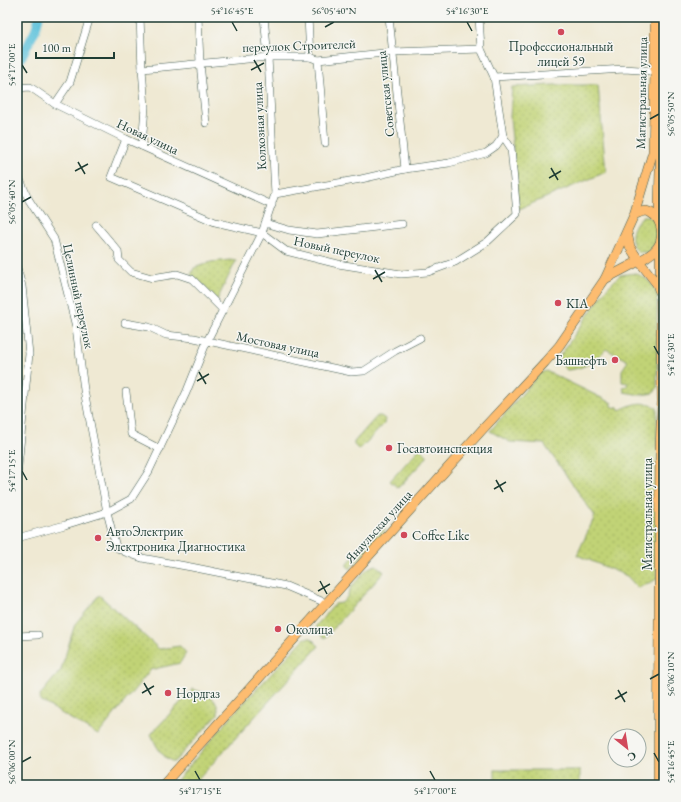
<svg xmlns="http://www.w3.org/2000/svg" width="681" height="802" font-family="'EB Garamond',serif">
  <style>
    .grass { fill: url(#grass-dots); stroke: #708855 }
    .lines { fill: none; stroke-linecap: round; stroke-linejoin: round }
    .river { stroke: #5ec2db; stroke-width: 9 }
    .minor-casing { stroke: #3e574c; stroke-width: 8 }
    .major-casing { stroke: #3e574c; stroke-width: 10 }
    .minor { stroke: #fff; stroke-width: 7 }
    .major { stroke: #fdbc70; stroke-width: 9 }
    .ticks { fill: none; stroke: #1f3d34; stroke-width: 1.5 }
    .poi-dot { fill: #d1495b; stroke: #f6f6f2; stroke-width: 1.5 }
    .labels { text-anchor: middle; stroke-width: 3; stroke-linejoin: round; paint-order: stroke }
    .street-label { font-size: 13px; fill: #1f3d34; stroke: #f6f6f2 }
    .poi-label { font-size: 13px; fill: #1f3d34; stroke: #f6f6f2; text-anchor: start }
    .neatline { fill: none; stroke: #1f3d34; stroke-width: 1.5 }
    .ticks-label { font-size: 10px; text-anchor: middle; fill: #1f3d34 }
  </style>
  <defs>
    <pattern id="grass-dots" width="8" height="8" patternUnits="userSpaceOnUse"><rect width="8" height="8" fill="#c1d376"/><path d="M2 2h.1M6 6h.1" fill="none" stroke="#a5b667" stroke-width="1.8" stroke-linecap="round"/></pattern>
  </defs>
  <rect width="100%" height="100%" fill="#f6f6f2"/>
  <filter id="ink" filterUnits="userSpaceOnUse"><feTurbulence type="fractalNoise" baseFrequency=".025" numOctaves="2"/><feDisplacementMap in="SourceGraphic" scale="8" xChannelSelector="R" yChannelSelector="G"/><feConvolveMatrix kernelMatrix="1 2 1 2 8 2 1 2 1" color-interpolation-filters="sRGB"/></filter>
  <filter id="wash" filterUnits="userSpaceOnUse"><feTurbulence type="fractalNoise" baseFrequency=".012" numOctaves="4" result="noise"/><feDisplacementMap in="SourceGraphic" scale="16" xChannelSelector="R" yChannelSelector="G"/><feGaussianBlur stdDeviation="0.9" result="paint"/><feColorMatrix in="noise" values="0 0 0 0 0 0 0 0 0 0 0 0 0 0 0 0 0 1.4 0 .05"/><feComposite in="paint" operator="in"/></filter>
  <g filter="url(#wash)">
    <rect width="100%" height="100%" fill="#efe9d3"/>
    <g class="grass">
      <path d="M554,85H598L606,172L519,209L510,118L512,87Z"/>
      <path d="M643,216C645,216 647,216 649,216C659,220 659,238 654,245C653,248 649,250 647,252H639C627,243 631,225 643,216Z"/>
      <path d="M230,260L236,261L217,300L191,275L194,268L211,262Z"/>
      <path d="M635,273C647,279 651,281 657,294V388L654,393L641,395L624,392L623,387L627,386L628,383L622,382V370L628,361L606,349C595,361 584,369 567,370C562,366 560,363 559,357L607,288L620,275Z"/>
      <path d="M546,371L612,403L610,405L616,408L617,406L620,410C634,403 643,400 657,408V579L638,588L627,576L577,555L595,516L544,444L510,442L490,431L540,373Z"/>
      <path d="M377,416H381L385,419L384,424L361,448L358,449L354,445V442Z"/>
      <path d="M420,448L428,456L398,488L390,481Z"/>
      <path d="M384,529L386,530L350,569L347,566V564L372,536Z"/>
      <path d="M376,565L384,572L325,638L316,631V626L335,604L342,603L347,597L351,587L368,568Z"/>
      <path d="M99,595L159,649L180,646L186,653L180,663L150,670L98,735L39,700L41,694L61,670L75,624Z"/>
      <path d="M305,638H311L319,646L193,785H173L236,711Z"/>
      <path d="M193,689C206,694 219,697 218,714L174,762C162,758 156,746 151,734Z"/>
      <rect x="495" y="770" width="85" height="15"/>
    </g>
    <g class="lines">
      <path class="river" d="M17,62H19L35,31L39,17"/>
    </g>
  </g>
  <g filter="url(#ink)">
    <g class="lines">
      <defs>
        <g id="minor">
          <path d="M140,17L142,69L145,107L142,146"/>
          <path d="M198,17L200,63L206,123"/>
          <path d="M308,17L310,57"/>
          <path d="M389,17L405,169"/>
          <path d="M318,60L325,143"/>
          <path d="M142,69L268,57H310L318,60L393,52L481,49"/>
          <path d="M494,77L624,69L655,71"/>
          <path d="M17,88L30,87L55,104L126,139L272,205"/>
          <path d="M55,104L70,82L90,17"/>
          <path d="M126,139L111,177L215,222L262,233L286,251L338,264L401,274L428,272L455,262L487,242L517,214L511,148L503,136"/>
          <path d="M17,173L29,200L54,239L76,327L84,390L107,512L116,547L125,552L142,558L191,567L286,586L326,603"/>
          <path d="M275,194L361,179L405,169L449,163L486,153L496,146L503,136L494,77L481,49L479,17"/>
          <path d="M265,223L289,230L317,234L402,224"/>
          <path d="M96,225L118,251L119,260L131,272L152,278L177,274L192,279L223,310"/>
          <path d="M17,268L22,286L29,354L17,477"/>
          <path d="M125,323L149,327L166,335L194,338L351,372L364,371L395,351L420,338"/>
          <path d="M126,392L131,434L160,449"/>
          <path d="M17,538L65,525L107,512L131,499L149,471L186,393L207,341L262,233L275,194L268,57L264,17"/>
          <path d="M17,636L38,635"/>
        </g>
        <g id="major">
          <path d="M660,223L659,204L663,72L662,17"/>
          <path d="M627,232L630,247L639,261C647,257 657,251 660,243C664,231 660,214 646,211C642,211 638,213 634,215"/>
          <path d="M605,279L639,261L657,284L659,290"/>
          <path d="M163,785L481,431L545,362L559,346L605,279L634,215L653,152L655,71V17"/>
          <path d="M658,785L660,450L662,401L660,244"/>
        </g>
      </defs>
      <use href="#minor" class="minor-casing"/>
      <use href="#major" class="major-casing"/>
      <use href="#minor" class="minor"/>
      <use href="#major" class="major"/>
    </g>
  </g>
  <path class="ticks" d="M232,22L237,31M467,22L472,31M325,27L334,22M254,60L261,72M22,65L27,73M251,70L264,63M650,119L659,114M78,162L85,174M551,168L558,180M75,171L88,164M549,178L561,171M22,202L31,197M375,270L382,282M373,279L385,272M654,346L659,355M199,372L206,384M197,381L209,374M22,471L27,480M496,480L503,492M494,489L506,482M320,581L327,594M318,591L330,584M650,679L659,674M144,683L151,695M618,690L625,702M142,693L154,686M615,699L627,692M654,753L659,762M22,762L31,757M195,771L200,780M430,771L435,780"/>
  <g class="poi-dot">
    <circle cx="561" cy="32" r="4"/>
    <circle cx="558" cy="303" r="4"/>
    <circle cx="615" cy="360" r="4"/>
    <circle cx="389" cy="448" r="4"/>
    <circle cx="404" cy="535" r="4"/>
    <circle cx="98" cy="538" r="4"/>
    <circle cx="278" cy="629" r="4"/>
    <circle cx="168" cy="693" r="4"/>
  </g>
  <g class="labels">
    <g class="street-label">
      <text transform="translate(299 45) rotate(-2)" y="5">переулок Строителей</text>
      <text transform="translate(641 93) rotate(-89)" y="5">Магистральная улица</text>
      <text transform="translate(385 94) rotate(-96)" y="5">Советская улица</text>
      <text transform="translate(259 126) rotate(-93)" y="5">Колхозная улица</text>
      <text transform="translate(148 136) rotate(25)" y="5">Новая улица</text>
      <text transform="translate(337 249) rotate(12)" y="5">Новый переулок</text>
      <text transform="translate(79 296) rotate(78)" y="5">Целинный переулок</text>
      <text transform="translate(278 344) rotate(12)" y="5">Мостовая улица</text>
      <text transform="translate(647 514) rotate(-90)" y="5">Магистральная улица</text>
      <text transform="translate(378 526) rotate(-48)" y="5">Янаульская улица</text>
    </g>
    <g class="poi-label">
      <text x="561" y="51" text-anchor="middle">Профессиональный<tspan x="561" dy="15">лицей 59</tspan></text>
      <text x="566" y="308">KIA</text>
      <text x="607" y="365" text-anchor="end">Башнефть</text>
      <text x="397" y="453">Госавтоинспекция</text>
      <text x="106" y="536">АвтоЭлектрик<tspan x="106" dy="15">Электроника Диагностика</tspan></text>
      <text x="412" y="540">Coffee Like</text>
      <text x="286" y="634">Околица</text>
      <text x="176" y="698">Нордгаз</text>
    </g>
  </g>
  <rect width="681" height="802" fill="none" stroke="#f6f6f2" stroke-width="44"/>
  <g transform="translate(627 748) rotate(150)"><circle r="19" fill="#f6f6f2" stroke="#a0aca6"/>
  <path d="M0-3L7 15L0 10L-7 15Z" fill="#d1495b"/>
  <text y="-6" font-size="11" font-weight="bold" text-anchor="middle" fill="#1f3d34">С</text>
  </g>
  <path d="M36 52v6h78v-6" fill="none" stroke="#1f3d34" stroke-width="2"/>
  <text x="42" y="52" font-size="12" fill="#1f3d34" stroke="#f6f6f2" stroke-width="3" paint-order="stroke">100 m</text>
  <rect x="22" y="22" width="637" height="758" class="neatline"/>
  <g class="ticks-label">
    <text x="232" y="14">54°16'45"E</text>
    <text x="334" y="14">56°05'40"N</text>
    <text x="467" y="14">54°16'30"E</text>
    <text transform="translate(11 65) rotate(-90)" y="4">54°17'00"E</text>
    <text transform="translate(670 114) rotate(-90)" y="4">56°05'50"N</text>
    <text transform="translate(11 202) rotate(-90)" y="4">56°05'40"N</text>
    <text transform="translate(670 355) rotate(-90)" y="4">54°16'30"E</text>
    <text transform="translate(11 471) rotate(-90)" y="4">54°17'15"E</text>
    <text transform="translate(670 674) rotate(-90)" y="4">56°06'10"N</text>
    <text transform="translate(670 762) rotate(-90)" y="4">54°16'45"E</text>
    <text transform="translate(11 762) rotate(-90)" y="4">56°06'00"N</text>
    <text x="200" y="794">54°17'15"E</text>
    <text x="435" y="794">54°17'00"E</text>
  </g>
</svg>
